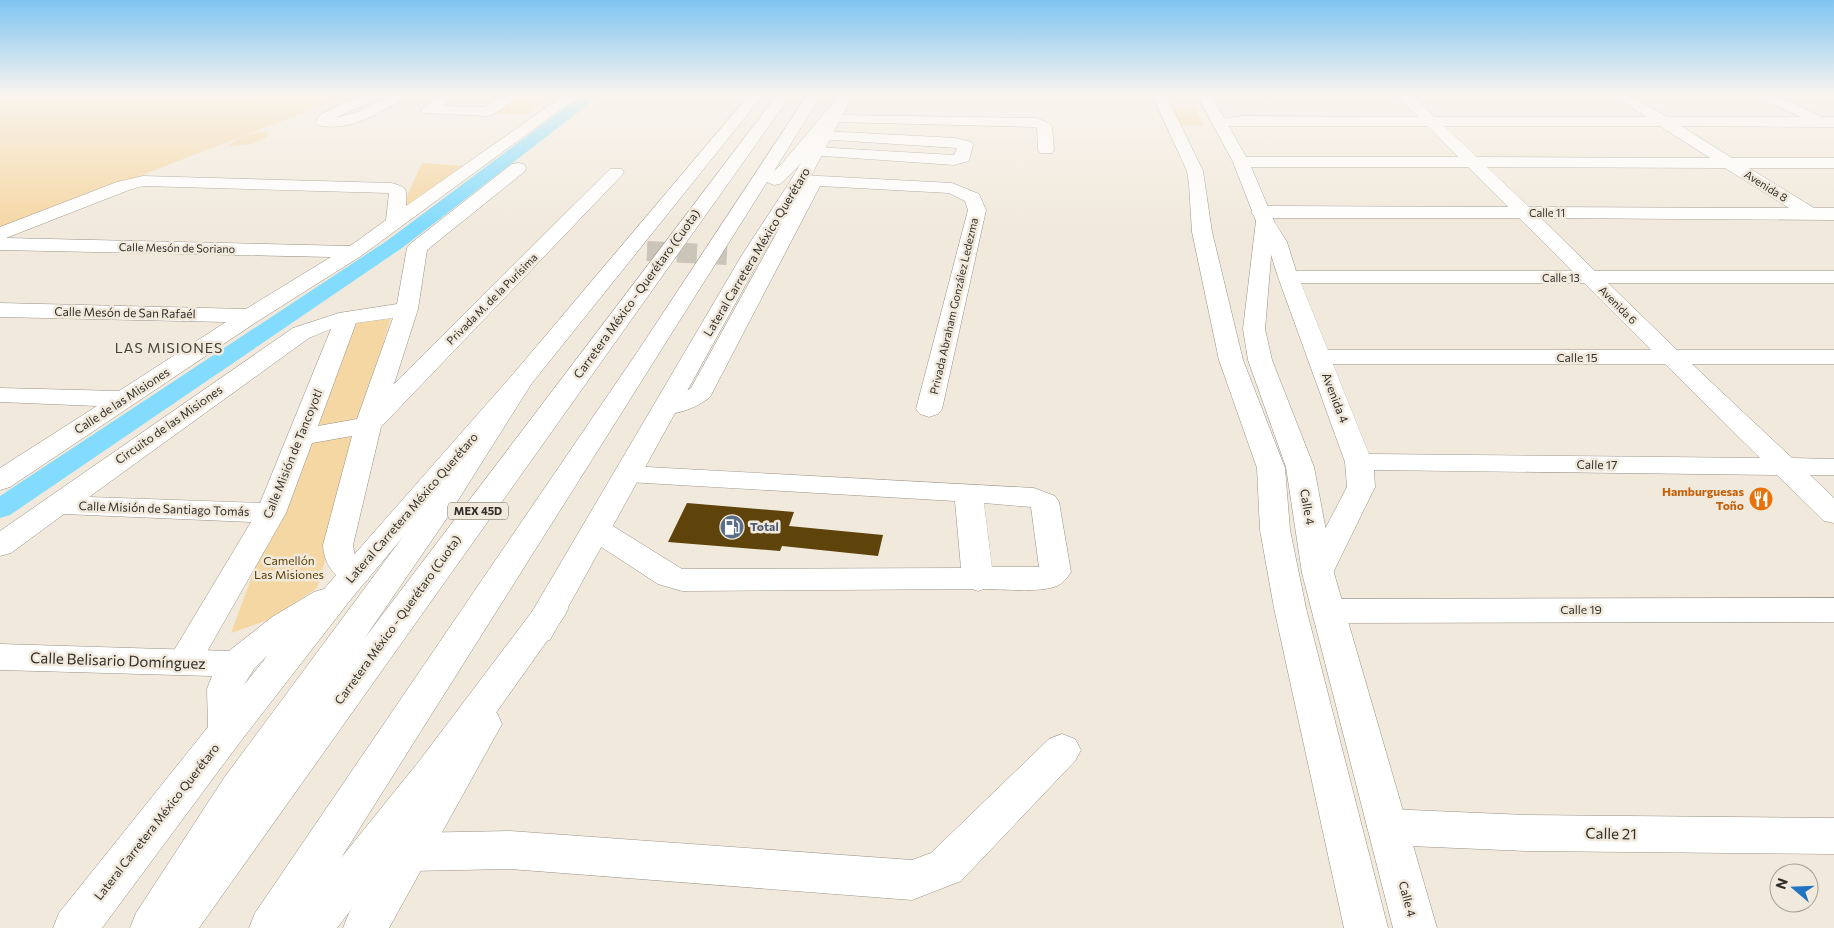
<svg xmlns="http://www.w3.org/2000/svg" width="1834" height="928" font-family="Commissioner,sans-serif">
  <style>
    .green { fill: #f5d7a4 }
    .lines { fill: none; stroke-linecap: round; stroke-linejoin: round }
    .canal { fill: #83dcfe; fill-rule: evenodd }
    .building { fill: #5e430a }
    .major-tunnel { stroke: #cbc4b8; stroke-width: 20; stroke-dasharray: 20 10; stroke-linecap: butt }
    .minor-casing { stroke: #989185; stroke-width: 1 }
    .major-casing { stroke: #989185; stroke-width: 1 }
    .highway-casing { stroke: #989185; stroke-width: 1 }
    .minor { fill: #fff; fill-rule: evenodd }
    .major { fill: #fff; fill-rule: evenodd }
    .highway { fill: #fff; fill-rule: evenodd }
    .labels { text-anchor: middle; stroke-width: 5; stroke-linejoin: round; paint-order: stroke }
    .far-street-label { font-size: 11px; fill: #322f2a; stroke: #f1e9dc }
    .shield { fill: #f1e9dc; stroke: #6b675f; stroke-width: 1 }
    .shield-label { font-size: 11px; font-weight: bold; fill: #322f2a }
    .street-label { font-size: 12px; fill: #322f2a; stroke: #f1e9dc }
    .food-label { font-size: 12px; font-weight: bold; fill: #c56008; stroke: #f1e9dc; text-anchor: end }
    .service-label { font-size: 12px; font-weight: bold; fill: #4e5e75; stroke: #f1e9dc; text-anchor: start }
    .park-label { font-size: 12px; fill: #573e04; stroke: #f1e9dc }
    .neighbourhood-label { font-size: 14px; letter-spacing: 1px; fill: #464036; stroke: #f1e9dc }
    .near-street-label { font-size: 15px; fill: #322f2a; stroke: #f1e9dc }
  </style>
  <rect width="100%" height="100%" fill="#f1e9dc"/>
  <g class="green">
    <path d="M0,95H349L0,230Z"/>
    <path d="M521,95H553L526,114L494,113Z"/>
    <path d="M1168,108L1195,109L1204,126L1176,125Z"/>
    <path d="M268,131L267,137L252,144L229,146C237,135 255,133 268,131Z"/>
    <path d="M422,163L465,166L412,206L403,205Z"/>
    <path d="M391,317L360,423L313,429L352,321Z"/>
    <path d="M364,430L317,588L271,619L231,633L303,438Z"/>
  </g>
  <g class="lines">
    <path class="canal" d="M582,95H597L581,110L402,248L10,515L0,518V496L388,240Z"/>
  </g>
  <path class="building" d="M687,503L794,512L789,526L883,535L878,556L782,546L780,551L668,542Z"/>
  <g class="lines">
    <path class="major-tunnel" d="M647,251L728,255"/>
    <defs>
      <g id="minor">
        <path d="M363,95H381L379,98L335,118L358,112L391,95H408L406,98C379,112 350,133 318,125L315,122L321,114Z"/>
        <path d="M439,95H455L442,106L484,107L506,95H522L492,115L487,116L423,113L421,110Z"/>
        <path d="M564,95H580L361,256L258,321L10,487L0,490V468L97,406L0,402V388L119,391L226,322L0,317V303L246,309L331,257L0,250V227L117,182L143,176L391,183C408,187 407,190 406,206ZM143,186L389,193L386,220L350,246L6,238L129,190Z"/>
        <path d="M1397,95H1412L1435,117H1646L1614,95H1630L1667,117H1801L1758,98L1756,95H1774L1819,115L1821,117H1834V127L1681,126L1732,158H1834V168H1749L1814,208H1834V220L1541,218L1595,271H1834V283H1608L1677,350H1834V364H1692L1792,458L1834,459V475H1810L1834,498V523L1824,521L1777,475L1374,470L1375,487L1329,581L1318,584L1307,581L1302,573L1347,487L1345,462L1278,277L1267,242L1256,221L1258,217L1254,216L1251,212L1254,208L1260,206L1508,207L1468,167H1241L1235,166L1233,162L1235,158L1241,157H1458L1427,126H1215L1212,123L1215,120L1242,116L1418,117ZM1444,126H1660L1710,158L1477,157ZM1487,167L1725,168L1789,208L1529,207ZM1272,218H1519L1572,271H1296L1287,242ZM1301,283H1584L1651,350H1328ZM1333,364H1665L1760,458L1369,454Z"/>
        <path d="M840,115L1036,118L1049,123L1052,126L1054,150L1052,153H1040L1038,150L1037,128L1034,127L835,122L833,119L835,116Z"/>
        <path d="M824,131L956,138L971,142L973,145L969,161L954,165L809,155L807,152L809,149L815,147L954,155L957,148L818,139L816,136L818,133Z"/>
        <path d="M518,163L524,164L526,168L524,172L427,250L418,309L394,384L610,169H622L624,173L381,427L353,545L355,556L367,565L372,573L367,581C343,588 324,570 323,545L352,436L312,443L286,513L196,671L184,675L172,671L167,662L251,522L64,514L11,553L0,556V531L293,328L339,313L397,304L407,248L410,244L512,164ZM393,318L357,419L318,426L356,323ZM331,329L260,503L89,497L309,338Z"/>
        <path d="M800,175L952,183L979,194L986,210L942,409L938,414L929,417L920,414L916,409L968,210L965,201L949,193L820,186L710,397C697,408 673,417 657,413L653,408C661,396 680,397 691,388L803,185L794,184L791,180L794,176Z"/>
        <path d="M628,466L1034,488L1055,496L1059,502L1071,572C1067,578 1063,583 1057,586C1041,593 1002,589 984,589L978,591L972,589L682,591L658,584L586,537L582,530L586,523L597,520L608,523L682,569L961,568L955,501L628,482L618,480L614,474L618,468ZM984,503L1031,507L1039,567H992Z"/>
        <path d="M1834,598V622L1328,623L1316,619L1312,611L1316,603L1328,599Z"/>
        <path d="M1062,734L1075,739L1081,750L1075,761L961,881L912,900L510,869L409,871L394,865L388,852L394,839L409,833L510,831L912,860L931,853L1049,739Z"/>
        <path d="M1387,809L1526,815L1834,818V854L1526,851L1387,845L1373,840L1367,827L1373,814Z"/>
      </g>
      <g id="major">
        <path d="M749,95H763L532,383L351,599L240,742L102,928H53L59,913L208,727L207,689L212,676L0,670V644L229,651L272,617L314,592L324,589L514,373ZM268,655L244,685L254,669Z"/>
        <path d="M839,95H853L809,180L762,255L550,640L538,643L526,640L521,631L526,622L742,255L791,180Z"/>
        <path d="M1152,95H1166L1203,171L1212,232L1243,360L1285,468L1290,530L1306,608L1388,928H1344L1274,608L1260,530L1257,468L1219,360L1192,232L1189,184L1187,171Z"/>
        <path d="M1197,95H1211L1249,162L1274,221L1265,329L1272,360L1314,467L1334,573L1437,928H1393L1302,573L1286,467L1248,360L1243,329L1256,221L1233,162Z"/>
        <path d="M484,709L497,713L502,724L389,928H343L349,913L471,713Z"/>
      </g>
      <g id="highway">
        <path d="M777,95H791L199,928H130L136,913L224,778L425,507L514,373L523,371L532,373L535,378L445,521L364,639Z"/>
        <path d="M807,95H821L774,171L784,161L838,97H848L850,100L796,169L780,184L774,185L767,182L341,858L420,760L540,601L552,597L564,601L568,609L564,617L417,824L337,928H249L255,913L638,351Z"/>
      </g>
    </defs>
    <use href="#minor" class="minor-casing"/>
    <use href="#major" class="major-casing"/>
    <use href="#highway" class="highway-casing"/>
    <use href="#minor" class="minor"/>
    <use href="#major" class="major"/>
    <use href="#highway" class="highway"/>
  </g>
  <linearGradient id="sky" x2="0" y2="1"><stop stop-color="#7fc4f1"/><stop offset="0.42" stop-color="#f9f5ef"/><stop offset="1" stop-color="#f9f5ef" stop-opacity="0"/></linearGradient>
  <rect width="1834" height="225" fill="url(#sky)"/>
  <defs>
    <symbol id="restaurant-disc" viewBox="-11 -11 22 22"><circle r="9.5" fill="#e8710a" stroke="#f1e9dc"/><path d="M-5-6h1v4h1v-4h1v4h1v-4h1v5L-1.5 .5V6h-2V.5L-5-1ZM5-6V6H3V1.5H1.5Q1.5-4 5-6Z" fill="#fff"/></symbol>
    <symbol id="fuel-disc" viewBox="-11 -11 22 22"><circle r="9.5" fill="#5c6f8a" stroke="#f1e9dc"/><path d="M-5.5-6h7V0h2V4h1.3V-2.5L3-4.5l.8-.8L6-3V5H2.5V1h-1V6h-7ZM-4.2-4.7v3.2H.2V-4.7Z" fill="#fff"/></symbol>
  </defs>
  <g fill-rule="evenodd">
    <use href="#restaurant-disc" x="1747" y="485" width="28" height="28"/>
    <use href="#fuel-disc" x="718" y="513" width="28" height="28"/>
  </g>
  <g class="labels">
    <g class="far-street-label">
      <text transform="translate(1766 186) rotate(32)" y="4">Avenida 8</text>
      <text x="1547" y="217">Calle 11</text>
      <text transform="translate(177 248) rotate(1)" y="4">Calle Mesón de Soriano</text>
      <text x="1561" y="282">Calle 13</text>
      <text transform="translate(492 299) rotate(-45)" y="4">Privada M. de la Purísima</text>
      <text transform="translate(1618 305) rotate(45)" y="4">Avenida 6</text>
      <text transform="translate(954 306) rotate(-77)" y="4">Privada Abraham González Ledezma</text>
    </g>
    <rect class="shield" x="448" y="502.5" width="60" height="17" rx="4"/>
    <g class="shield-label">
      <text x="478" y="515">MEX 45D</text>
    </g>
    <g class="street-label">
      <text transform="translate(757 252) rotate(-59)" y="4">Lateral Carretera México Querétaro</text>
      <text transform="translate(637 294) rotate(-54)" y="4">Carretera México - Querétaro (Cuota)</text>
      <text transform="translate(125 313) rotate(1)" y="4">Calle Mesón de San Rafaél</text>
      <text x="1577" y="362">Calle 15</text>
      <text transform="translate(1335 398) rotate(69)" y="4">Avenida 4</text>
      <text transform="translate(122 401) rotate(-33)" y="4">Calle de las Misiones</text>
      <text transform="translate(169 425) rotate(-35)" y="4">Circuito de las Misiones</text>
      <text transform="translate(293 454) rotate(-68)" y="4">Calle Misión de Tancoyotl</text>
      <text transform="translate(1597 465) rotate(1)" y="4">Calle 17</text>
      <text transform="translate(1307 507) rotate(80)" y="4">Calle 4</text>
      <text transform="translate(412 508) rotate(-49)" y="4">Lateral Carretera México Querétaro</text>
      <text transform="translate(164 509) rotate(2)" y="4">Calle Misión de Santiago Tomás</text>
      <text x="1581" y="614">Calle 19</text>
      <text transform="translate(398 620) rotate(-54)" y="4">Carretera México - Querétaro (Cuota)</text>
      <text transform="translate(157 822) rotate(-52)" y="4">Lateral Carretera México Querétaro</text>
      <text transform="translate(1407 899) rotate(75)" y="4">Calle 4</text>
    </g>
    <g class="food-label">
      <text x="1744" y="496">Hamburguesas<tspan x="1744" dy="14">Toño</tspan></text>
    </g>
    <g class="service-label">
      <text x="750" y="531">Total</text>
    </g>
    <g class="park-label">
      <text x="289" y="565">Camellón<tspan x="289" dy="14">Las Misiones</tspan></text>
    </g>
    <g class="neighbourhood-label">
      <text x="169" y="353">LAS MISIONES</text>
    </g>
    <g class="near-street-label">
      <text transform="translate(118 661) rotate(2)" y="5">Calle Belisario Domínguez</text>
      <text transform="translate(1611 834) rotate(1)" y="5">Calle 21</text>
    </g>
  </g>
  <g transform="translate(1794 888) rotate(289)"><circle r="24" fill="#f1e9dc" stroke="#a59f95"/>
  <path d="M0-4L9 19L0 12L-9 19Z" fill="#2273c2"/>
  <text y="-8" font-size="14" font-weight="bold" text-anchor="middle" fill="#322f2a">N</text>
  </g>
</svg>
